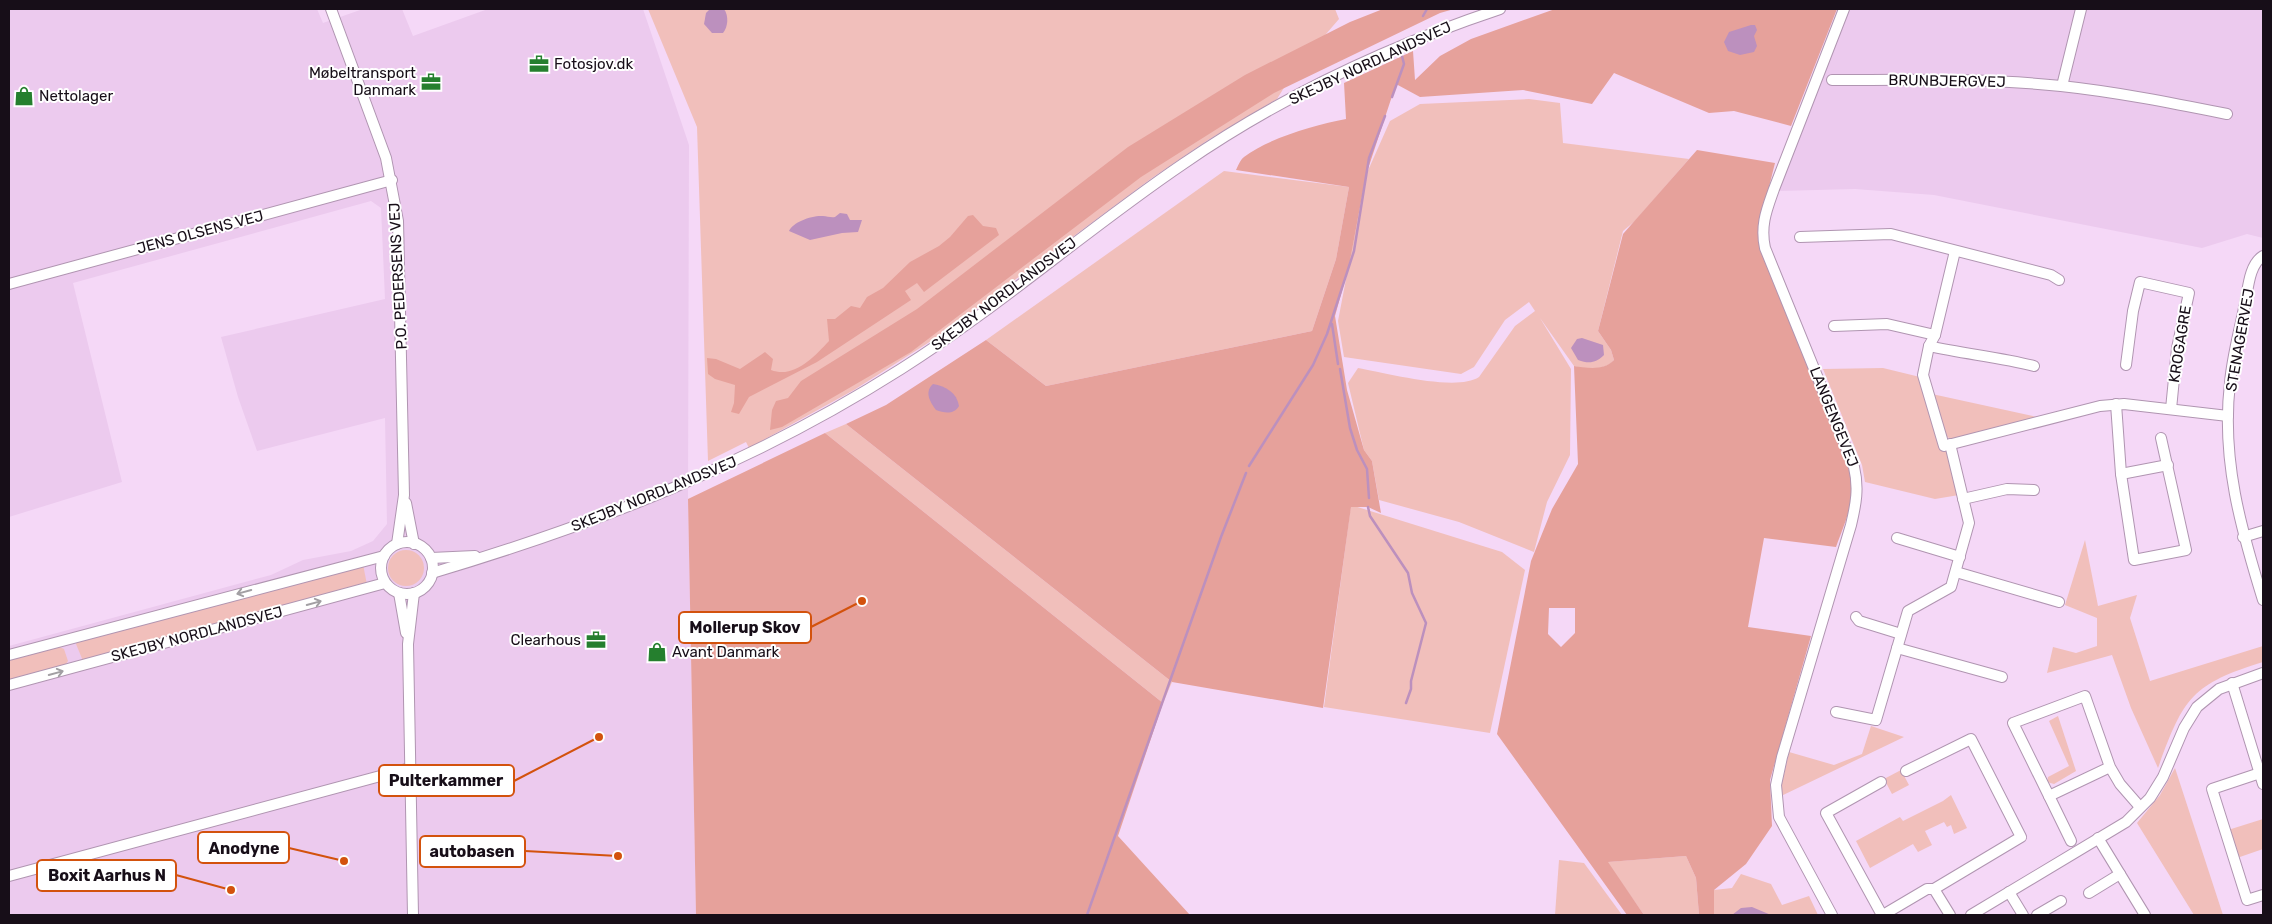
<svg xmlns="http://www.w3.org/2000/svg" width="2272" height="924" font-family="Rubik,sans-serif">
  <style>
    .built { fill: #eccaee }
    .green { fill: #f1bfbb }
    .forest { fill: #e6a19b; fill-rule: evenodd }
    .water { fill: #bc90be }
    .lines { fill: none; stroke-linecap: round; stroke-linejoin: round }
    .stream { stroke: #bc90be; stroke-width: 2.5 }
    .minor-casing { stroke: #b095b1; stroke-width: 12 }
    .minor { stroke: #fff; stroke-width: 10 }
    .oneway { stroke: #a29fa3 }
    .labels { text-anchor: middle; stroke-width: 4; stroke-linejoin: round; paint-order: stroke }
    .street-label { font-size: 15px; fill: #170e18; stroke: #fff }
    .poi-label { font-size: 15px; fill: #170e18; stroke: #fff; text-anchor: start }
    .leader { fill: none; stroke: #d3520d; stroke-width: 2 }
    .callout-dot { fill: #d3520d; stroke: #fff; stroke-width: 2 }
    .callout { fill: #fff; stroke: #d3520d; stroke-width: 2 }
    .callout-label { font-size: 16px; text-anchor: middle; font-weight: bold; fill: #170e18 }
  </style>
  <rect width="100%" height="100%" fill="#f5d8f7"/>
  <g class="built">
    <path d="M9,9H317L323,23L363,9H402L413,36L488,9H643L689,145L688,499L696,915H9V646L271,575L303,560L351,551L373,541L387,524L385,418L257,451L238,397L221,337L385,299L381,208L371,201L73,283L122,482L9,517Z"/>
    <path d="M1850,9H2263V238L2247,234L2202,248L1934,195L1855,189L1777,191Z"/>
  </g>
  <g class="green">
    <path d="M648,9H1335L1339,19L1295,70L1277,99L1208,140L1152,178L939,336L854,390L749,448L746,442L708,461L697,127Z"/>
    <path d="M1529,99L1560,103L1563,143L1689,159L1635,221L1623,231L1598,331L1611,350L1614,360C1605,371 1586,369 1574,366L1540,318L1571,369L1570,455L1547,502L1534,552L1459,522L1379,500L1372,461L1364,450L1348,383L1358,368C1386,373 1457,392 1479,377L1515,326L1535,311L1529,302L1505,320L1474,367L1461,374L1344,357L1338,321L1366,175L1390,121L1420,104Z"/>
    <path d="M1224,171L1349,187L1336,259L1312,331L1046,386L986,340Z"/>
    <path d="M1883,368L1920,377L1948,448L1959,495L1935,499L1865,482L1862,465L1823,369Z"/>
    <path d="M1932,394L2037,417L1953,440L1943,435Z"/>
    <path d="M846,424L1172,682L1163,703L825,433Z"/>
    <path d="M1351,505L1502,552L1525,570L1490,733L1324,707Z"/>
    <path d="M2085,540L2098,606L2137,595L2130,618L2150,681L2263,646V662C2191,684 2183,699 2158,768L2131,708L2112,655L2047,673L2053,647L2076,653L2097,646V618L2065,605Z"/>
    <circle cx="406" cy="568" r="18"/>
    <path d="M363,564L367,585L83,661L76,644L77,642Z"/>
    <path d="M57,646L64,649L68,661L64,667L9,682V659Z"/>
    <path d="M2058,716L2076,771L2054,784L2047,782L2048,777L2069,766L2049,721Z"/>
    <path d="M1871,726L1904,737L1779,797L1789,752L1834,765L1862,754Z"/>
    <path d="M2175,768L2223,915H2194L2137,823L2160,795Z"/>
    <path d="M1901,770L1909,785L1892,794L1884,779Z"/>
    <path d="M1951,795L1967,828L1954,834L1951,825L1947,827L1944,822L1925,831L1932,845L1918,852L1913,844L1870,868L1856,841L1900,817L1903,821L1943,801Z"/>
    <path d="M2263,819V849L2237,858L2228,830Z"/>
    <path d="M1686,856L1696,878L1699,915H1644L1607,862Z"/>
    <path d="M1559,860L1584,863L1622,915H1555Z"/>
    <path d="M1741,874L1771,884L1782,905L1809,896L1818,915H1714V890L1732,888Z"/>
  </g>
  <g class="forest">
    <path d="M1383,9H1454L1440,13L1274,93L1141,177L911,352L782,427L770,430L772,410L776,401L788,398L801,381L917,309L1128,147L1245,75L1350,22Z"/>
    <path d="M1555,9H1837L1791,126L1734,111L1709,113L1614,73L1592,104L1523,90L1420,97L1396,84L1366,175L1349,266L1335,316L1347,390L1364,450L1372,461L1381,513L1368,507H1351L1323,708L1172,682L846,424L886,405L986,340L1046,386L1312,331L1336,259L1349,187L1236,170C1238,166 1240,160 1244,157C1269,138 1315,125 1346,119L1344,83L1413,51L1415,80L1440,56L1471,39Z"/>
    <path d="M1697,150L1775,163L1758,231L1762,254L1850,469C1857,499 1846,519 1836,547L1764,538L1748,627L1811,636L1770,780L1772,826L1746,864L1714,890V915H1699L1696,878L1686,856L1608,862L1644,915H1627L1497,734L1531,561L1552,509L1578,464L1574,366C1587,368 1604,371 1614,360L1611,350L1598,331L1623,234ZM1549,608H1575V633L1561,647L1548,634Z"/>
    <path d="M973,215L983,226L996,228L999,235L924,292L917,283L905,291L911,300L817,362L749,397L739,414L731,412L734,403L735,385L715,379L708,374L707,358L716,359L740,369L765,352L773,359L771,370C794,379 814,357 829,341L827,319H835L851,306L860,308L867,297L883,288L910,262L939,246L950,237L968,216Z"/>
    <path d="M825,433L1163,703L1118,836L1190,915H696L688,499Z"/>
  </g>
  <g class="water">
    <path d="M710,9H724C729,16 728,27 723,33H712L704,24L706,13Z"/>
    <path d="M1751,25H1755L1757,30L1754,36L1757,46L1754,52L1740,55L1728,51L1724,42L1729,32Z"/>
    <path d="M840,213L847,214L850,220H862L858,232L842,233L810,240L789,231C793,222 812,215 823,216C827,216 831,218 835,217Z"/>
    <path d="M1582,338L1603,345L1604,355C1596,363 1589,364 1578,360L1571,348L1577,339Z"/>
    <path d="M933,384C946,386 957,393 959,406C954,415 944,413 936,410C930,402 924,392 933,384Z"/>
    <path d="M1752,907L1771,915H1732L1741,908Z"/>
  </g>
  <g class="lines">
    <g class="stream">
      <path d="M1423,16L1427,9"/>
      <path d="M1392,97L1404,64L1402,56"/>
      <path d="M1332,324L1338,364"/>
      <path d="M1340,369L1350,428L1357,450L1367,469L1369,498"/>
      <path d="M1249,466L1313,365L1327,334L1354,251L1369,158L1385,116"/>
      <path d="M1368,507L1370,516L1408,573L1412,593L1426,623L1411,681V689L1406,703"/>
      <path d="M1087,915L1221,537L1246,473"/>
    </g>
    <defs>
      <g id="minor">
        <path d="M331,9L386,158L398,221L404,495L397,544"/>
        <path d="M1832,80C1908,80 1985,78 2061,86C2117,92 2172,103 2227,114"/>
        <path d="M2062,86L2081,9"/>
        <path d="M1800,237L1891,234L2051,275L2059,280"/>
        <path d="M1955,251L1935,335L1929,346L1923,375L1944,446L2100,406L2124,404L2228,416"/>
        <path d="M2263,256C2248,265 2248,293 2244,308C2239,333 2232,358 2230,383C2221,459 2241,529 2263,600"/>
        <path d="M9,284L392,180"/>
        <path d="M1834,326L1887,324L1935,335"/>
        <path d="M1929,346C1964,354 1999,357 2034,366"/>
        <path d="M2126,365L2133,311L2140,282L2189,293L2177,348L2171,409"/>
        <path d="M2116,404L2121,474L2134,560L2186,550L2161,438"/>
        <path d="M2121,474L2168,465"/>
        <path d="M1963,499L2007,489L2034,490"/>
        <path d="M406,503L414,544"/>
        <path d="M2243,537L2263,531"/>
        <path d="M1897,538L1960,557"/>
        <circle cx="407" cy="568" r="26"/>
        <path d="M431,558L475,556"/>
        <path d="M1956,572L2059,602"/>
        <path d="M432,573C600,523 753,463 901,369C999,307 1087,229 1183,164C1280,97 1389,46 1500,9"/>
        <path d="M399,593L406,633"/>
        <path d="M1856,617L1859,621L1901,634"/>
        <path d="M1897,648L2002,677"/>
        <path d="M9,655L384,556"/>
        <path d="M2232,683L2263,784"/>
        <path d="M9,685L385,583"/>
        <path d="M1836,712L1876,720L1908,611L1951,587L1969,523L1950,444"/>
        <path d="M2110,767L2049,796L2013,723L2085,696L2110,767L2120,784L2140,807"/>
        <path d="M2260,773L2212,789L2247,900L2263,895"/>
        <path d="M1881,782L1826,813L1882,915"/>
        <path d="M2049,796L2071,841"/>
        <path d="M2098,838L2145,915"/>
        <path d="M9,876L410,768"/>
        <path d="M1934,889L1950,915"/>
        <path d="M2009,892L2023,915"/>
        <path d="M2089,893L2120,874"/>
        <path d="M413,915L408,644L414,593"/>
        <path d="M1832,915L1779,817L1776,785L1782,757L1851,525C1856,504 1859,488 1854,467L1765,248C1760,225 1767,209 1774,189L1844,9"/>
        <path d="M1883,915L1927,889H1934L2021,837L1971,739L1906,771"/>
        <path d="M1971,915L2126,822L2150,798L2163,777L2184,728L2197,707L2219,689L2263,673"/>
        <path d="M2037,915L2061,901"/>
      </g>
    </defs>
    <use href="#minor" class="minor-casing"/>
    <use href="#minor" class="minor"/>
  </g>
  <defs><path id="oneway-shaft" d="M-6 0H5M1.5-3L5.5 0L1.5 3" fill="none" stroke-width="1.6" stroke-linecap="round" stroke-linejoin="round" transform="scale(1.25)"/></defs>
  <g class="oneway">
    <use href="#oneway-shaft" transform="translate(244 592) rotate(165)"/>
    <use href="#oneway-shaft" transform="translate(314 603) rotate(-15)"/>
    <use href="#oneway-shaft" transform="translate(56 673) rotate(-15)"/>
  </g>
  <defs>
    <symbol id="office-bare" viewBox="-9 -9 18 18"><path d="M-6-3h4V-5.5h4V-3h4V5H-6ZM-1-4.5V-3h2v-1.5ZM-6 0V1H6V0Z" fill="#257f2e" stroke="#fff" stroke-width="2.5" paint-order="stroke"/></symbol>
    <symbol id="shop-bare" viewBox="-9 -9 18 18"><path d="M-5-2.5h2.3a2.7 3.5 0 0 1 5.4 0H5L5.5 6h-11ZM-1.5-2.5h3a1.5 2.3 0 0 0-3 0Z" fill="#257f2e" stroke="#fff" stroke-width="2.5" paint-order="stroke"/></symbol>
  </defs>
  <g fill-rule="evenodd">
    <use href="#office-bare" x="525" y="50" width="28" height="28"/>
    <use href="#office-bare" x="417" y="68" width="28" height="28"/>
    <use href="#shop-bare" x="10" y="82" width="28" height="28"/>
    <use href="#office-bare" x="582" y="626" width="28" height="28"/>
    <use href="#shop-bare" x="643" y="638" width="28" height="28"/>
  </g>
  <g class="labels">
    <g class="street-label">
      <text transform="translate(1370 63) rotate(-25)" y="5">SKEJBY NORDLANDSVEJ</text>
      <text transform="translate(1947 81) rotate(1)" y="5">BRUNBJERGVEJ</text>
      <text transform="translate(200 232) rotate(-15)" y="5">JENS OLSENS VEJ</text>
      <text transform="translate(398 276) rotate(-93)" y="5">P.O. PEDERSENS VEJ</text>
      <text transform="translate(1004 294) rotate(-37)" y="5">SKEJBY NORDLANDSVEJ</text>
      <text transform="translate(2240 340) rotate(-80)" y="5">STENAGERVEJ</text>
      <text transform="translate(2180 344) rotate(-81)" y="5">KROGAGRE</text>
      <text transform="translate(1834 417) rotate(68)" y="5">LANGENGEVEJ</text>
      <text transform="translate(654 494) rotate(-22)" y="5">SKEJBY NORDLANDSVEJ</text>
      <text transform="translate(197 634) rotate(-15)" y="5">SKEJBY NORDLANDSVEJ</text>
    </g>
    <g class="poi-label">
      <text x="554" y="69">Fotosjov.dk</text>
      <text x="416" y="78" text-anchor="end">Møbeltransport<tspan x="416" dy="17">Danmark</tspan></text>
      <text x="39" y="101">Nettolager</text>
      <text x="581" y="645" text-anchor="end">Clearhous</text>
      <text x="672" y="657">Avant Danmark</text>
    </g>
  </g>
  <path class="leader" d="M862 601L811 627M599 737L514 781M344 861L289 848M618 856L525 851M231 890L176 875"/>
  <g class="callout-dot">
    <circle cx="862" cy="601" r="5"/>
    <circle cx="599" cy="737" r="5"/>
    <circle cx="344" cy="861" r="5"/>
    <circle cx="618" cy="856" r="5"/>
    <circle cx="231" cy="890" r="5"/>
  </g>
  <g class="callout">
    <rect x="679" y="612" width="132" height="31" rx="5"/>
    <rect x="379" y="765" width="135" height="31" rx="5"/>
    <rect x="198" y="832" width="91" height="31" rx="5"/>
    <rect x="420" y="836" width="105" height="31" rx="5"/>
    <rect x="37" y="860" width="139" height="31" rx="5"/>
  </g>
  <g class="callout-label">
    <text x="745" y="633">Mollerup Skov</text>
    <text x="446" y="786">Pulterkammer</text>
    <text x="244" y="854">Anodyne</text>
    <text x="472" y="857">autobasen</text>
    <text x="107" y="881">Boxit Aarhus N</text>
  </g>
  <rect width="2272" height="924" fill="none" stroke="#170e18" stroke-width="20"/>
</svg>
